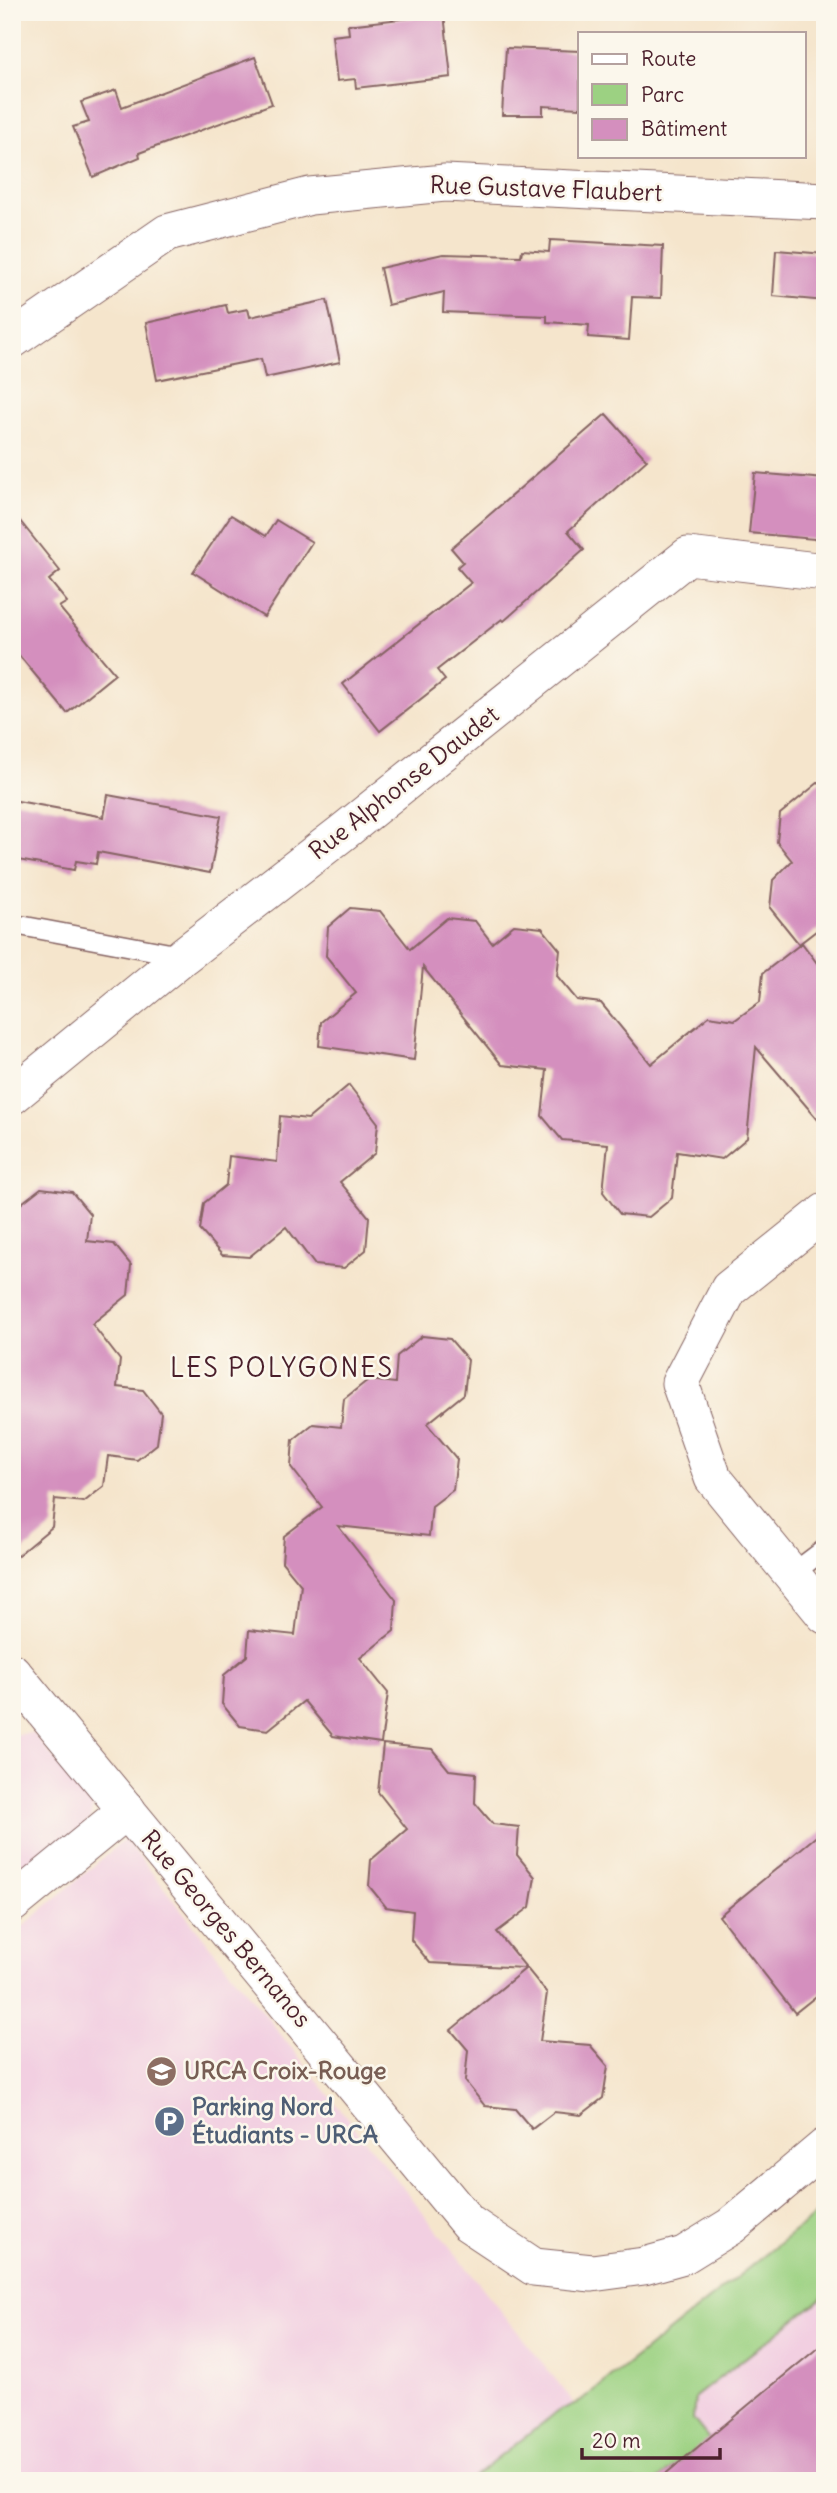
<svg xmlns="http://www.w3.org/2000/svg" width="837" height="2493" font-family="Delius,sans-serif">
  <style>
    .built { fill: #f2cfe1 }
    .green { fill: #9cd182; stroke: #737856; stroke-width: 2 }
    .building { fill: #d48fbe }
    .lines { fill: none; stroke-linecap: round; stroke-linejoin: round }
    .service-casing { stroke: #866463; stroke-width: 22 }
    .minor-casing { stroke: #866463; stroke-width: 39 }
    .service { stroke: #fff; stroke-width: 19 }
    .minor { stroke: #fff; stroke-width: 37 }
    .labels { text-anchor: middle; stroke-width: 5; stroke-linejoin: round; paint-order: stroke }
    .street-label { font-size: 24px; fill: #4a1f2b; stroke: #fbf7ec }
    .education-label { font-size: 24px; font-weight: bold; fill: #785e54; stroke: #fbf7ec; text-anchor: start }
    .service-label { font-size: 24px; font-weight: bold; fill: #4e5e75; stroke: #fbf7ec; text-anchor: start }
    .neighbourhood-label { font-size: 26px; letter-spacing: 2px; fill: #4a1f2b; stroke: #fbf7ec }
  </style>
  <rect width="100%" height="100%" fill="#fbf7ec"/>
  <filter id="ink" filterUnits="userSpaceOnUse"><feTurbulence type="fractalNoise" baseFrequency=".0143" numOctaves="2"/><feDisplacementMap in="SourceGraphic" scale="14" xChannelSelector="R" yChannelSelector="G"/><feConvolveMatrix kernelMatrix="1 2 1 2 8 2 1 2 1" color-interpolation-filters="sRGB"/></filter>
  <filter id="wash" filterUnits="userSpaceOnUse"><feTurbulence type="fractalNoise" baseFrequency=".00686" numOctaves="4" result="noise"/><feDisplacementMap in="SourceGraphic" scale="28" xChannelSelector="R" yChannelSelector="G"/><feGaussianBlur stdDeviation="1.57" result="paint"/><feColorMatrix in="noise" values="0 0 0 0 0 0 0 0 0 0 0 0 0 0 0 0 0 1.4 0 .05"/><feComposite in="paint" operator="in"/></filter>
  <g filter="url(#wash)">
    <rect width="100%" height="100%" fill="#f5e5cc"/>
    <g class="built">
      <path d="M33,1733L93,1806L90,1820L12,1889V1735Z"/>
      <path d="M125,1839L576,2405L825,2207V2481H12V1936Z"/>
    </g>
    <path class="green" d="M825,2207V2296L695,2397L693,2419L733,2469L719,2481L693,2451L657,2481H469L558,2411L580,2402Z"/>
    <g id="blocks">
      <g class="building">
        <path d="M444,14L451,77L356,88L355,79L337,81L332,36L349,34L348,25Z"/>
        <path d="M506,48L580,51V108L543,106V115H502Z"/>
        <path d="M255,57L272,104L139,153L140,157L93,177L73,127L89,122L81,102L116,90L122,107Z"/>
        <path d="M550,240L663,246L661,298L632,297L629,340L588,337L589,325L547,322V316L443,312L444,292L388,305L380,268L443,254L521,256L522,250L549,252Z"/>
        <path d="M776,250L825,254V301L773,296Z"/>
        <path d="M327,300L340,362L265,378L261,359L157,380L146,323L226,305L228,313L248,309L250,317Z"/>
        <path d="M606,414L647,460L568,531L584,550L504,621L502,619L437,670L445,680L380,731L343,684L471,583L457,567L463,562L451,548Z"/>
        <path d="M755,473L825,479V540L749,533Z"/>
        <path d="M12,511L60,571L49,580L67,602L59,607L115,674L67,713L12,647Z"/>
        <path d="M231,515L266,536L276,520L312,542L264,617L193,572Z"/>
        <path d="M825,777V924L799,944L770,908L773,880L792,861L777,842L780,814Z"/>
        <path d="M108,795L221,816L210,873L98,852L96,864L76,861L74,870L12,859V800L104,817Z"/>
        <path d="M350,908L380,911L410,949L447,918L475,921L492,943L514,925L542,928L560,950L557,976L577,1000L601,1003L651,1064L709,1016L735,1020L760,1002L763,973L802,943L825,974V1128L756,1047L747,1138L722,1159L677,1152L672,1198L649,1217L620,1214L603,1192L608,1144L562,1140L542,1116L547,1070L502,1065L423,967L414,1060L319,1046L321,1022L356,993L326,956L328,927Z"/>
        <path d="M349,1085L378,1123L375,1153L340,1182L369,1217L366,1250L344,1268L315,1265L286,1227L249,1257L222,1255L200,1230L204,1203L226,1185L229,1156L277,1162L280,1116L308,1119Z"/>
        <path d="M41,1188L72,1192L90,1214L87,1241L114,1244L131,1265L128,1295L92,1324L120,1360L117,1387L143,1390L161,1413L157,1444L137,1460L108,1456L104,1486L84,1502L55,1499L52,1527L12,1560V1233H15L18,1206Z"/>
        <path d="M422,1336L450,1339L468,1360L464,1394L427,1424L457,1459L453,1490L432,1506L429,1536L338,1526L396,1600L394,1631L360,1658L388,1693L381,1743L333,1736L304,1701L268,1730L240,1726L222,1704L224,1675L247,1656L249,1630L295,1635L301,1585L282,1562L284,1536L322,1507L291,1467L293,1440L313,1424L341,1427L344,1399L368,1380L395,1383L397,1356Z"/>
        <path d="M383,1744L432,1749L449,1770L476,1773L475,1803L493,1824L519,1827L517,1855L535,1877L530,1907L497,1932L547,1993L540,2041L590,2045L608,2066L603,2098L581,2115L554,2112L532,2129L515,2109L485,2106L465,2081L468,2050L451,2030L526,1968L430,1963L411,1940L413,1911L386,1907L369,1886L371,1860L407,1829L378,1792Z"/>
        <path d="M825,1829V1989L795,2013L719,1916Z"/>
        <path d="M825,2342V2481H657L752,2402Z"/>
      </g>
    </g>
  </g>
  <g filter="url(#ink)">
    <use href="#blocks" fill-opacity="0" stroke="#866463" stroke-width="2"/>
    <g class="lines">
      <defs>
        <g id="service">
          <path d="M12,924L183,956"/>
          <path d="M792,1574L825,1549"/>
        </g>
        <g id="minor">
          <path d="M12,340L167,233L310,196L445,183L825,201"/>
          <path d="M12,1096L183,956L342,833L688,556L825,572"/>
          <path d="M825,1212L729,1289L680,1383L713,1478L825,1615"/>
          <path d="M12,1672L468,2223L534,2267L592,2273L644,2266L684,2255L731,2226L825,2147"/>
          <path d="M12,1904L127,1810"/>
        </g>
      </defs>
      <use href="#service" class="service-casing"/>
      <use href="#minor" class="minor-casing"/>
      <use href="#service" class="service"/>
      <use href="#minor" class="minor"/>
    </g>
  </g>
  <defs>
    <symbol id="university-disc" viewBox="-11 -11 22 22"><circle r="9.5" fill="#8d6e63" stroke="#fbf7ec"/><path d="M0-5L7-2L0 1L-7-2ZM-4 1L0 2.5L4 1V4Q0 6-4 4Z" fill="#fff"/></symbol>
    <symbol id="parking-disc" viewBox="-11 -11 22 22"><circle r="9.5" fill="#5c6f8a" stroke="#fbf7ec"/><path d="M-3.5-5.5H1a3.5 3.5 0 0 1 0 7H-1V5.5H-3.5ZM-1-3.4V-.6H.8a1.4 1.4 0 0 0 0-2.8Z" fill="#fff"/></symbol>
  </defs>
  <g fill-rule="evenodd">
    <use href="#university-disc" x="144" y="2054" width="35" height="35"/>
    <use href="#parking-disc" x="152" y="2104" width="35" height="35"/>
  </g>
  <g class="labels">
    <g class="street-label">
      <text transform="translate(546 189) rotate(2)" y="8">Rue Gustave Flaubert</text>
      <text transform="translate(404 783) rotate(-38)" y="8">Rue Alphonse Daudet</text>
      <text transform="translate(226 1929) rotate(50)" y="8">Rue Georges Bernanos</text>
    </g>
    <g class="education-label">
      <text x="184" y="2079">URCA Croix-Rouge</text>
    </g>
    <g class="service-label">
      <text x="192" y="2115">Parking Nord<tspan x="192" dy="28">Étudiants - URCA</tspan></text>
    </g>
    <g class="neighbourhood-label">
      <text x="282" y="1377">LES POLYGONES</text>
    </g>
  </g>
  <rect width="837" height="2493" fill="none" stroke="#fbf7ec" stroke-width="42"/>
  <rect x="578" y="32" width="228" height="126" fill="#fbf7ec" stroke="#b4a19f" stroke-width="2"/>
  <rect x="592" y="54" width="35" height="10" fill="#ffffff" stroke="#b4a19f" stroke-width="2"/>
  <text x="641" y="66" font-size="21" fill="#4a1f2b">Route</text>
  <rect x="592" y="84" width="35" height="21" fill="#9cd182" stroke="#b4a19f" stroke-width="2"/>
  <text x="641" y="102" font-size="21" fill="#4a1f2b">Parc</text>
  <rect x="592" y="119" width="35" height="21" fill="#d48fbe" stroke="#b4a19f" stroke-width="2"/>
  <text x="641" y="136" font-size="21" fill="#4a1f2b">Bâtiment</text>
  <path d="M582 2448v10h138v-10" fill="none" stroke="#4a1f2b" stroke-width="3.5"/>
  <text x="592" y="2448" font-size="21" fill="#4a1f2b" stroke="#fbf7ec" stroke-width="5" paint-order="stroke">20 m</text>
</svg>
